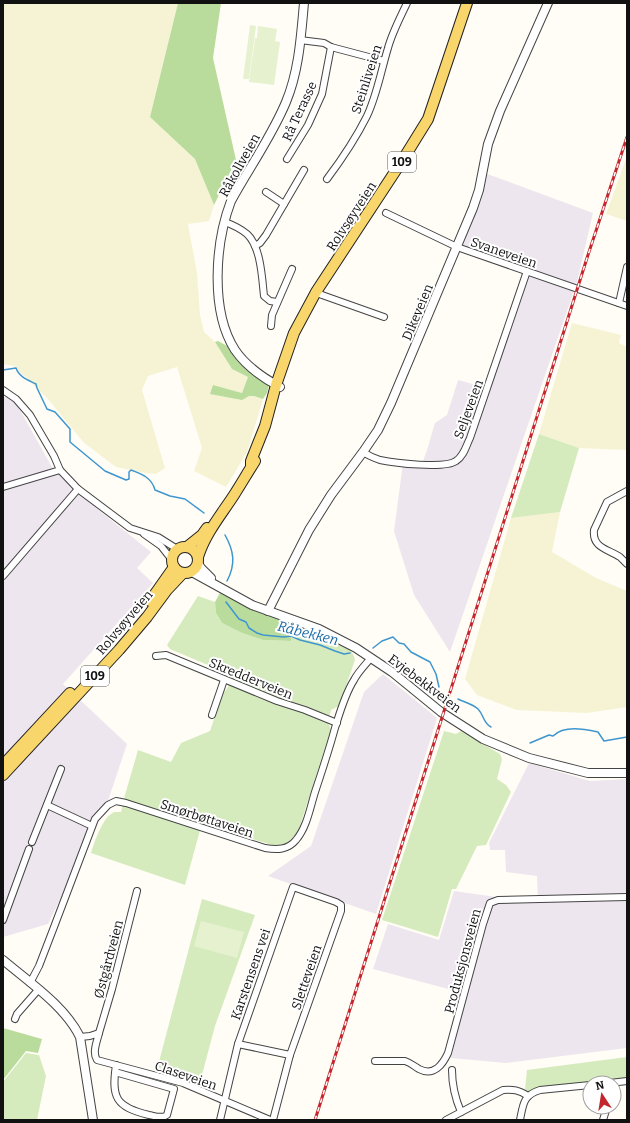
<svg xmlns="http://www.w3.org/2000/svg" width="630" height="1123" font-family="Bitter,serif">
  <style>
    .industrial { fill: #eee6ef }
    .farmland { fill: #f6f3d4 }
    .green { fill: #d5ebbd }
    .forest { fill: #b9dc9c }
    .pitch { fill: #e6f2cf }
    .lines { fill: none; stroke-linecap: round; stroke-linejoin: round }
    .stream { stroke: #3f96cf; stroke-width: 1.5 }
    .minor-casing { stroke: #444; stroke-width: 8 }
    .tertiary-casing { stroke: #444; stroke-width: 10 }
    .primary-casing { stroke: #222; stroke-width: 12 }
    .minor { stroke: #fff; stroke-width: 6 }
    .tertiary { stroke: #fff; stroke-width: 8 }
    .primary { stroke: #f9d66b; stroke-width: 10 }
    .rail-casing { stroke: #c4262e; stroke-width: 3 }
    .rail { stroke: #fff; stroke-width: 1.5; stroke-dasharray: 4.5; stroke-linecap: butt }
    .labels { text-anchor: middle; stroke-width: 4; stroke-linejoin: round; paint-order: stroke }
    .shield { fill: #fff; stroke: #585858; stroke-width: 1 }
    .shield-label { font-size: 12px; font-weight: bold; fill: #111 }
    .street-label { font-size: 13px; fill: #111; stroke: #fff }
    .water-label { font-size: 14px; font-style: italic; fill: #1768a6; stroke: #fff }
  </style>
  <rect width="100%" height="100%" fill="#fffdf5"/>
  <g class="industrial">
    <path d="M482,172L593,213L577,282L450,652L414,595L394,531L403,463L422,464L428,447L434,426L435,423L447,415L458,380L487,388L527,271L457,247Z"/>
    <path d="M3,396L15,401L53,469L101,512L151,552L137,568L153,583L63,684L127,744L108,801L48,924L3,937Z"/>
    <path d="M383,674L437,718L376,914L268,876L311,846L364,692Z"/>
    <path d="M529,763L590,781L627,779V1048L506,1063L450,1058L467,994L373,969L388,924L439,940L454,891L538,903L537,876L506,872L505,850H490L489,843Z"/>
  </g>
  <g class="farmland">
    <path d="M3,3H178L150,117L195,159L214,205L209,221L188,224L197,273L200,315L204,332L215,342L232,369L248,377L242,393L213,385L249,396H254L263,399L247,452L226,487L194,471L202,448L177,367L148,376L142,390L165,468L156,474L145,473L116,467L84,443L48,399L14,366L3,364Z"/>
    <path d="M627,156V221L606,214Z"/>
    <path d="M572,323L621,335L619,343L627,347V450L579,448L539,434Z"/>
    <path d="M560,512L552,552L596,578L627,591V707L587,713L517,710L477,695L465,679L511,518Z"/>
  </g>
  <g class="green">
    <path d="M539,434L579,448L560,512L511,518Z"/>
    <path d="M198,596L215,602L216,613L222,623L242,633L263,640L291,641L292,632L284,621C303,626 352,637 355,660L339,706L331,710L328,723L331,729L298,832L287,843L275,846L202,823L185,885L91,853C94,843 103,815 115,812C117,812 119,812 121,812L125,795L138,750L171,762L181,743L210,731L223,693L228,687L229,674L170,649L167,645Z"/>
    <path d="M444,731L456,734L461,731L500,754L502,759L497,779L506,785L511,792L486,845L477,846L456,889H452L438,937L382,920Z"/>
    <path d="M202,899L255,915L215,1026L199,1086L156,1073Z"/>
    <path d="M26,1053L39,1055L46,1076L37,1120H3V1082Z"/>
    <path d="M627,1057V1081C594,1085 558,1082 528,1096L525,1090L527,1070Z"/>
  </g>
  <g class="forest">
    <path d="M178,3H221L213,58L236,160L214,205L195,159L150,117Z"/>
    <path d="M218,341L231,348L239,361L269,385L267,393L263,399L254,396H249L242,400L210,394L213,385L242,393L248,377L232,369L215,342Z"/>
    <path d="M221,591L242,602L284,621L292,632L291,641L263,640L242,633L222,623L216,613L215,602Z"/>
    <path d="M3,1028L42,1039L38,1053L26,1051L3,1080Z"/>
  </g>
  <g class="pitch">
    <path d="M250,25L256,26L249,79H243Z"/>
    <path d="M258,26L277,29L275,41L280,42L274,85L249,82L255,38H257Z"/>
    <path d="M201,921L244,932L237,958L194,946Z"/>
  </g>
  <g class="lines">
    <g class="stream">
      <path d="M3,370L16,368C19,377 28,380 36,384L37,388L47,409L55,412L70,429V442L105,471L126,480L129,479V472L131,470C142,474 152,478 155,490L170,496L185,499L204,513"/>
      <path d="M225,535C234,551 236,564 227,581"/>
      <path d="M226,602L239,619L246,622L249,628L257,633L263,635L284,637L291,636L300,640L320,645L335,651L344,654L350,653"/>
      <path d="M373,648L382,641L393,637L399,643L404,644L411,652L430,662L436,674L439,687"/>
      <path d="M458,699C464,702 473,704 478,709C484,715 483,723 491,727"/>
      <path d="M530,743L549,735L553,736C564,725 584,729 598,732L604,741L627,737"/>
    </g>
    <defs>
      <g id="minor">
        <path d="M300,40L324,43L331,47L384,61"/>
        <path d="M287,159L308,125L322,94L331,47"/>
        <path d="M327,179C342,159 356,138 367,116C377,95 381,71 388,48C392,33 400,18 407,3"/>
        <path d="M266,192L284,204"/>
        <path d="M386,213L457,247L627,306"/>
        <path d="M225,222C233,225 240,228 247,234C261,247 262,278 264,296L270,301L277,302"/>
        <path d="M255,246L260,243L266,235L304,170"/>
        <path d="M316,292L322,295L384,317"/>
        <path d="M619,303L627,267"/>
        <path d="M271,326L272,315L292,269"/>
        <path d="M3,390L16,399L30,415L54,456L60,470L78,489L130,528L158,537L177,549"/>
        <path d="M363,452C369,456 374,458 380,460C394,463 445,469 456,461C464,456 466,446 470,438L527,271"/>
        <path d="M3,487L60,470"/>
        <path d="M627,491L607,502L594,530C592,548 608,549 620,557C622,559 625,562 627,564"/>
        <path d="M144,534L161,546L172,560"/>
        <path d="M3,576L78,489"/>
        <path d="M156,656L166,655L277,701L305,710L337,723"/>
        <path d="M212,715L224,680"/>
        <path d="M47,805L92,826"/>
        <path d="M32,842L61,769"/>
        <path d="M3,920L29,849"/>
        <path d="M30,983L39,966L54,927L95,819L108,805L116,801L126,803L265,848C277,850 288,850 296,840C307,827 310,808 315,792C322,771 329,750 335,728C340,712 345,694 354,680C358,672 365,665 371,658"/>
        <path d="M15,1019L17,1014L38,990"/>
        <path d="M99,1033L112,989L137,891"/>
        <path d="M80,1037L90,1036L99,1033C97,1042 92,1052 97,1060L183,1083L270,1120"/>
        <path d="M238,1044L290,1055"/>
        <path d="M375,1061H405C411,1063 414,1066 419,1069C434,1077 443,1064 448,1053L483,924L490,903L498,900L627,897"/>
        <path d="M452,1070C452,1085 455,1098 461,1112"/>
        <path d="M115,1072L174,1089L167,1115C162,1119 155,1116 149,1115C116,1107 111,1098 116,1065"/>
        <path d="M610,1083L627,1081"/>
        <path d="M220,1120L238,1044L293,887L336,902L341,905V911L290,1055L273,1120"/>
        <path d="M446,1120L503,1090C513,1089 519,1090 528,1096"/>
        <path d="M520,1120C523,1105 523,1095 540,1090L590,1085"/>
        <path d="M603,1120L607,1107"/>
      </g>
      <g id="tertiary">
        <path d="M280,387C263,378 246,366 235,350C210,311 215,243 231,201C249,168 272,136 286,102C299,71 301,36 304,3"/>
        <path d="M198,563L201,568L211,578"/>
        <path d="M192,572L252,605L319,629L356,648L392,672L441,712L483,739L529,758L588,773H627"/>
        <path d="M268,611L309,530L331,495L363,452L378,430L391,403L473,208L479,190L488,144L500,111L548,3"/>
        <path d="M3,960C29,982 65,1006 80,1037L93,1120"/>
      </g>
      <g id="primary">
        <path d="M251,465V461L265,426L276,385L294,333L316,292L402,161L428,119L467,3"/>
        <circle cx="185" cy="560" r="13"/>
        <path d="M187,547L202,535L207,528"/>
        <path d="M198,557C205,534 221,515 234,495C241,484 248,472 255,461"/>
        <path d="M150,601L174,567"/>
        <path d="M3,765L70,693"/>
        <path d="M3,775L119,650L147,617L167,590L183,573"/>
      </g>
    </defs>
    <use href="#minor" class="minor-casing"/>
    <use href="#tertiary" class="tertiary-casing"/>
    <use href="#primary" class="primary-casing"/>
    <use href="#minor" class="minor"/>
    <use href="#tertiary" class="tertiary"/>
    <use href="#primary" class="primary"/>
    <defs>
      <path id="rail" d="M315,1120L587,258L627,137"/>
    </defs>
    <use href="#rail" class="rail-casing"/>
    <use href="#rail" class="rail"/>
  </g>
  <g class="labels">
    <g class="shield">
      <rect x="388" y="152" width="28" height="20" rx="3"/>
      <rect x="81" y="666" width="28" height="20" rx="3"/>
    </g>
    <g class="shield-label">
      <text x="402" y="166">109</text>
      <text x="95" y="680">109</text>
    </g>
    <g class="street-label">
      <text transform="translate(366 79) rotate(-72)" y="5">Steinliveien</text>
      <text transform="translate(299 111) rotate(-65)" y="5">Rå Terasse</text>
      <text transform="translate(239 165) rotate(-61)" y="5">Råkollveien</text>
      <text transform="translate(351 216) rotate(-57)" y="5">Rolvsøyveien</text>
      <text transform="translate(504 252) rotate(19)" y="5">Svaneveien</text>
      <text transform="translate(417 312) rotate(-67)" y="5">Dikeveien</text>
      <text transform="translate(468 409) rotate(-70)" y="5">Seljeveien</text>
      <text transform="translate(124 622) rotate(-50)" y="5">Rolvsøyveien</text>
      <text transform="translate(251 678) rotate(22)" y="5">Skredderveien</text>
      <text transform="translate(425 683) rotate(37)" y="5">Evjebekkveien</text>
      <text transform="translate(207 818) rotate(18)" y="5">Smørbøttaveien</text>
      <text transform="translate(108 959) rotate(-75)" y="5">Østgårdveien</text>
      <text transform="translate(462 961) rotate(-75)" y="5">Produksjonsveien</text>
      <text transform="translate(250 974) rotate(-71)" y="5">Karstensens vei</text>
      <text transform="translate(306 977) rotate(-71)" y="5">Sletteveien</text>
      <text transform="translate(186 1075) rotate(19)" y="5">Claseveien</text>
    </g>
    <g class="water-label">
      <text transform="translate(308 633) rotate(14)" y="5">Råbekken</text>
    </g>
  </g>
  <rect width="630" height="1123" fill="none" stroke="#111111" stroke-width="8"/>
  <g transform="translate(602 1095) rotate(348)"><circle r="19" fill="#ffffff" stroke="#a0a0a0"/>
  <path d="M0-3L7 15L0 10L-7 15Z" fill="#c4262e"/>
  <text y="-6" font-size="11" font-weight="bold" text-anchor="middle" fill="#111111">N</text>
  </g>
</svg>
